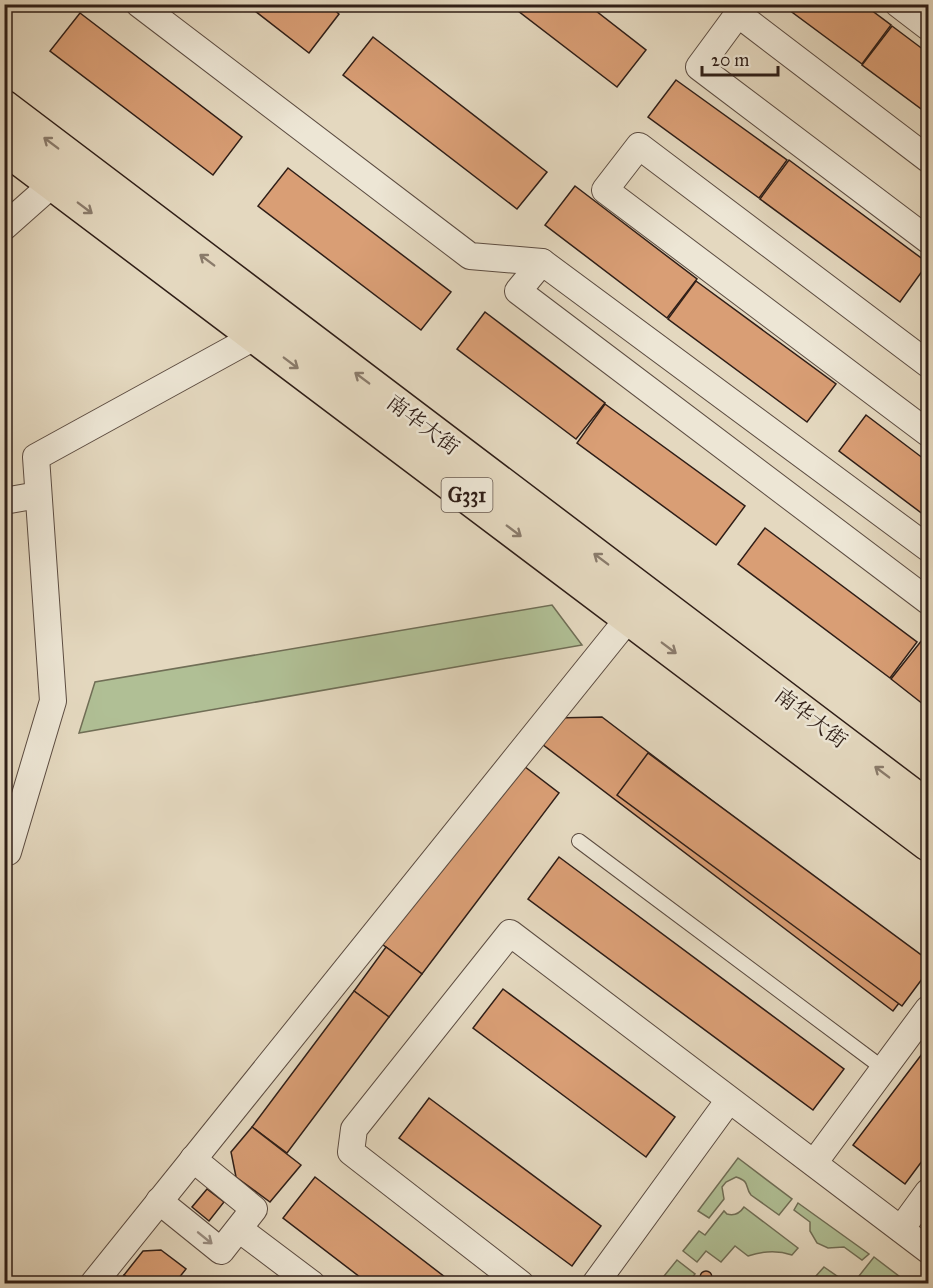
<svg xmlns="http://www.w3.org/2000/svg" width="933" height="1288" font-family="'IM FELL Great Primer','Noto Serif SC',serif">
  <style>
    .green { fill: #b0bf95; stroke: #706e56; stroke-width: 1.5 }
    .building { fill: #d99e75; stroke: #2f1e17; stroke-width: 1.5 }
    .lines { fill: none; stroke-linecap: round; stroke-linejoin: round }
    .service-casing { stroke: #5c4c41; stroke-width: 16 }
    .minor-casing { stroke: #5c4c41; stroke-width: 28 }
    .trunk-casing { stroke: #2f1e17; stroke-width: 36 }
    .service { stroke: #ede6d5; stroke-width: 14 }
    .minor { stroke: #ede6d5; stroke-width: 26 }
    .trunk { stroke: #e4d8bf; stroke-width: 33 }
    .oneway { stroke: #8a7b6b }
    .oneway2 { stroke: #988c80 }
    .labels { text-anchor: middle; stroke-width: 5; stroke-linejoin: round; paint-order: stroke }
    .shield { fill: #ede6d5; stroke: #685a50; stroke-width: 1.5 }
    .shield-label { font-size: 20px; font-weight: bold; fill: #2f1e17 }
    .street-label { font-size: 21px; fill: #2f1e17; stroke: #ede6d5 }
  </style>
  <rect width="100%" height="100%" fill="#e4d8bf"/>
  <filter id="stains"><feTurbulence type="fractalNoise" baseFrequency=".00333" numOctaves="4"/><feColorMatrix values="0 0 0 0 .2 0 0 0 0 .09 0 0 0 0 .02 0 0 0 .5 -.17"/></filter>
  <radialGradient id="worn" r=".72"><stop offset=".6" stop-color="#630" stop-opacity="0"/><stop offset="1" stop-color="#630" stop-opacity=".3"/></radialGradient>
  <g class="green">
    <path d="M552,605L582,645L79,733L95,682Z"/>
    <path d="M738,1158L792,1199L779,1215L751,1195C744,1186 751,1182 736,1177L726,1182L722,1187L724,1199L709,1218L698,1211Z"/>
    <path d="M798,1203L869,1254L862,1260L844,1247L828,1248L817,1243L810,1231V1222L794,1210Z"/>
    <path d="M744,1207L798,1248L792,1255C777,1250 763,1251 748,1256L735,1246L721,1262L706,1251L697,1262L683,1251L699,1231L705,1235L724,1211L727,1214C734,1216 740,1213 744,1207Z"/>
    <path d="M874,1257L908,1283H870L859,1276Z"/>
    <path d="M677,1260L695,1274L688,1283H663L660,1281Z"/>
    <path d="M824,1267L847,1283H819L818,1279L815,1277Z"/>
  </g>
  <g class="building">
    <path d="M246,4H327L339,14L309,53Z"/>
    <path d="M509,4H587L646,50L617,87Z"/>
    <path d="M781,4H863L891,25L862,64Z"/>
    <path d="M80,13L242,137L213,175L50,51Z"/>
    <path d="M892,26L928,53V114L862,65Z"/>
    <path d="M373,37L547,172L517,209L343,75Z"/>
    <path d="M676,80L787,160L759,198L648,117Z"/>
    <path d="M789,160L928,263L900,302L760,199Z"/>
    <path d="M288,168L451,292L421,330L258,206Z"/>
    <path d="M575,186L697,279L667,318L545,225Z"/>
    <path d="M696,281L836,384L807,422L668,319Z"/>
    <path d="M485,312L605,403L576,439L457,349Z"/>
    <path d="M605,404L745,506L716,545L577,443Z"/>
    <path d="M866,415L928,462V518L839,451Z"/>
    <path d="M765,528L917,642L890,678L738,564Z"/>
    <path d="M922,640L928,645V708L891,679Z"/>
    <path d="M602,717L928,965L893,1011L538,741L555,718Z"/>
    <path d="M648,753L928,960V971L902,1006L617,795Z"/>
    <path d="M520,763L559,793L422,974L382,944Z"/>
    <path d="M559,857L844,1069L813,1110L528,899Z"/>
    <path d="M386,947L422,974L389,1017L354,991Z"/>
    <path d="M503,989L675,1117L646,1157L473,1028Z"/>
    <path d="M354,991L389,1017L287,1153L252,1127Z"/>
    <path d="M928,1046V1153L905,1184L853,1145Z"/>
    <path d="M429,1098L601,1226L572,1266L399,1138Z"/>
    <path d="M252,1127L301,1165L270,1202L236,1177L231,1152Z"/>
    <path d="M315,1177L454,1284H369L283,1218Z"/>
    <path d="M207,1189L224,1202L209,1221L192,1207Z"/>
    <path d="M161,1250L186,1269L174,1284H136L124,1275L143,1251Z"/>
    <circle cx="706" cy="1277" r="6"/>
    <path d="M124,1275L136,1284H117Z"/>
  </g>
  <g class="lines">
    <defs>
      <path id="service" d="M579,841L884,1069"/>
      <g id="minor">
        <path d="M139,4L470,256L542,262"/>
        <path d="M898,4L928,27"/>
        <path d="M928,159L738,14L699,67L928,240"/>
        <path d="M4,227L66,172"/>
        <path d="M928,364L639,146L605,190L928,433"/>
        <path d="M4,501L38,495"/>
        <path d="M928,548L542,262L518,291L928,601"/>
        <path d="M8,852L53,701L36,457L269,329"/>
        <path d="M814,1163L928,1009"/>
        <path d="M159,1201L221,1251L254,1209L193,1159"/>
        <path d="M239,1229L312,1284"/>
        <path d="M901,1229L928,1192"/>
        <path d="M93,1284L640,604"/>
        <path d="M521,1284L351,1152L354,1129L510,933L928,1250"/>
        <path d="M595,1284L729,1100"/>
      </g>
      <g id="trunk">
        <path d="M4,107L928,807"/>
        <path d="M4,147L928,844"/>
      </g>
    </defs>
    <use href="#service" class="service-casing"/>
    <use href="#minor" class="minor-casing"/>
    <use href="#trunk" class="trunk-casing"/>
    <use href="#service" class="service"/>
    <use href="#minor" class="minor"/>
    <use href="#trunk" class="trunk"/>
  </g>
  <defs><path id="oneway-shaft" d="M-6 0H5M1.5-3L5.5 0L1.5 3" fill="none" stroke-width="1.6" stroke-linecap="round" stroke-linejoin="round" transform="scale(1.5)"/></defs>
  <g class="oneway">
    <use href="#oneway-shaft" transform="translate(51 143) rotate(-143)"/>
    <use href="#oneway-shaft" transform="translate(85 208) rotate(37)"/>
    <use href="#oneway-shaft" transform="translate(207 260) rotate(-143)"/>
    <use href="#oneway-shaft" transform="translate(291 363) rotate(37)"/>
    <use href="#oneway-shaft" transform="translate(362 378) rotate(-143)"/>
    <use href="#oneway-shaft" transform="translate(514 531) rotate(37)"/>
    <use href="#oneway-shaft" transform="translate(601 559) rotate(-143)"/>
    <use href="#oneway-shaft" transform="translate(669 648) rotate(37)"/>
    <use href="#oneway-shaft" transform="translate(882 772) rotate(-143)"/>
  </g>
  <use class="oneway2" href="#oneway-shaft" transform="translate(205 1238) rotate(39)"/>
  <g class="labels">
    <rect class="shield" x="441.5" y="478" width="51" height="34" rx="4.5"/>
    <g class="shield-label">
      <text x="467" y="502">G331</text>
    </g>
    <g class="street-label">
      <text transform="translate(423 425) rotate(37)" y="7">南华大街</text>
      <text transform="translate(811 718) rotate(37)" y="7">南华大街</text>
    </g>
  </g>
  <rect width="933" height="1288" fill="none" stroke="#e4d8bf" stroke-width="24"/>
  <rect x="6" y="6" width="921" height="1276" fill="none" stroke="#2f1e17" stroke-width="3"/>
  <rect x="12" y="12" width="909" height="1264" fill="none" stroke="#2f1e17" stroke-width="1.5"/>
  <path d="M702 66v9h76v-9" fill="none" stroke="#2f1e17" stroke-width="3"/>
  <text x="711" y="66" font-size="18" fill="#2f1e17" stroke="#ede6d5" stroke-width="4.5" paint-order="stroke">20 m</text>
  <rect width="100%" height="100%" filter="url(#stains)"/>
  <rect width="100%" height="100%" fill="url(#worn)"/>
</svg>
